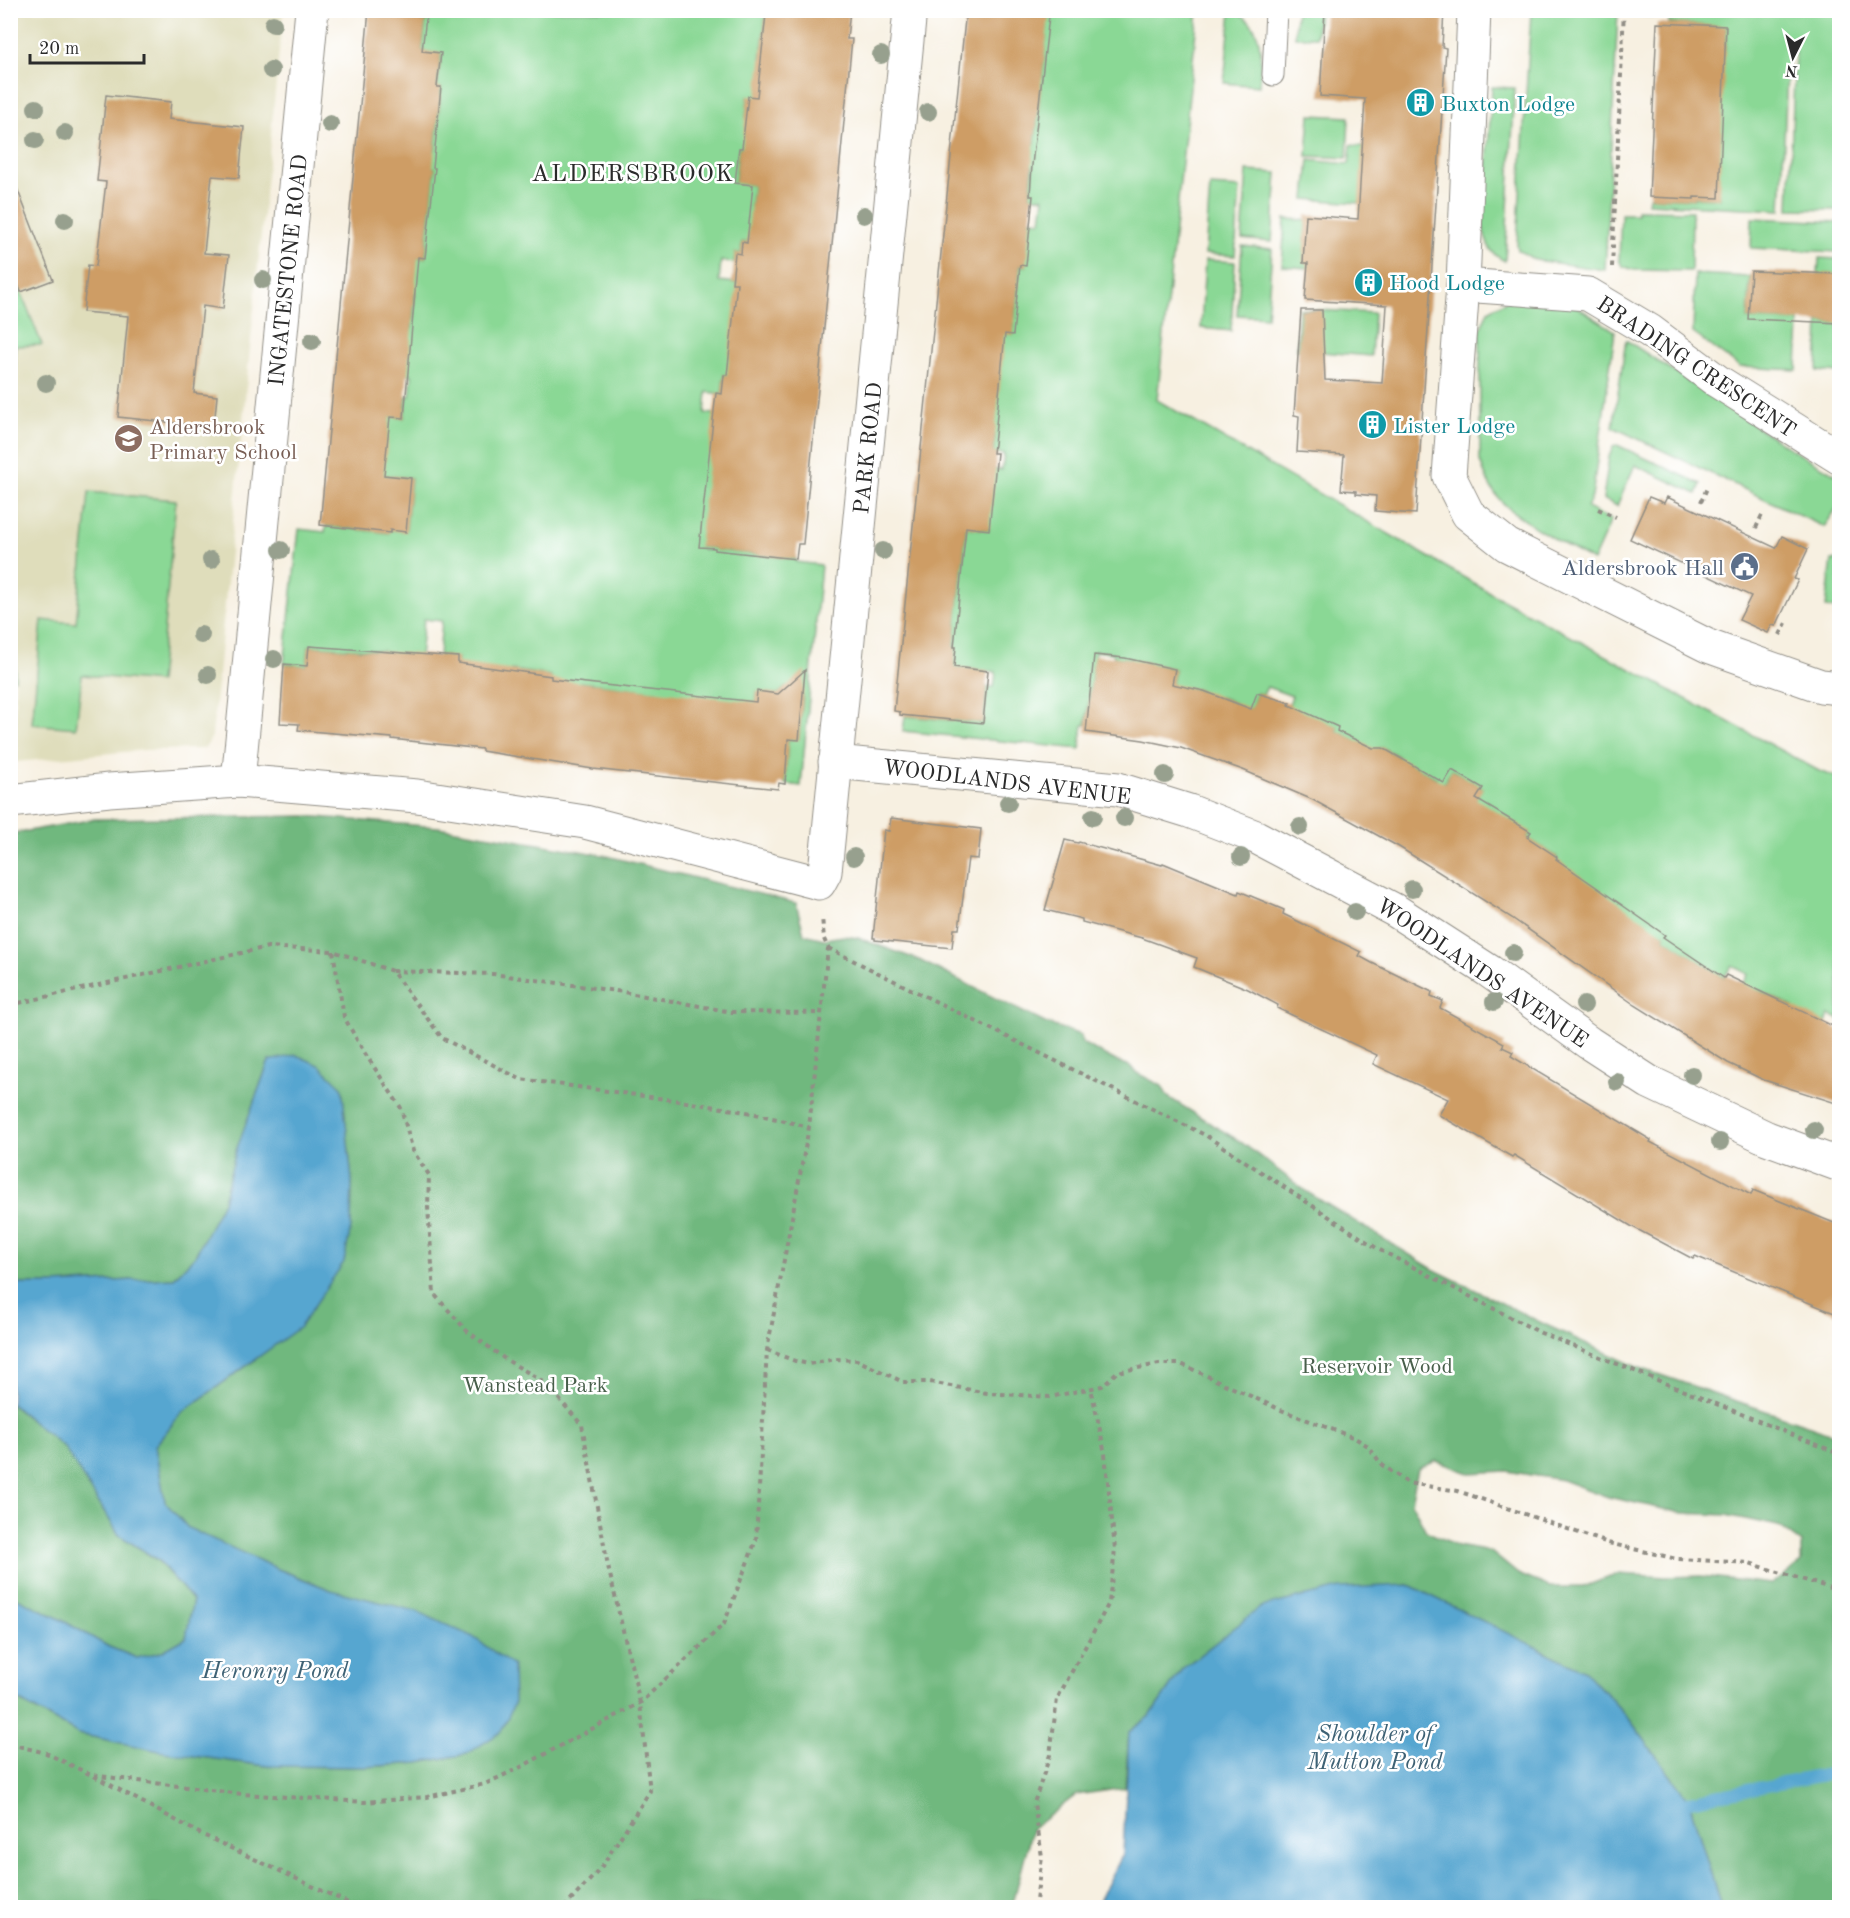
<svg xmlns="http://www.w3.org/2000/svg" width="1850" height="1918" font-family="'Old Standard TT',serif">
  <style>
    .built { fill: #dfddbb }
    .green { fill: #8ad895; stroke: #5a8260; stroke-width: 1.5 }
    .forest { fill: #6fb87e; stroke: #4d7254; stroke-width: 1.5; fill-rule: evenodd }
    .water { fill: #56a6d0; stroke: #40687e; stroke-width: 1.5 }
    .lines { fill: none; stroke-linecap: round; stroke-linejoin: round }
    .stream { stroke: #56a6d0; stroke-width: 12 }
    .building { fill: #ce9d65 }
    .service-casing { stroke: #918e86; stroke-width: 23 }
    .minor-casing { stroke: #918e86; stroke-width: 35 }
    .path { stroke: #918e86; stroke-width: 4; stroke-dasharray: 4.5 4.5; stroke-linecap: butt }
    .service { stroke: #fff; stroke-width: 21 }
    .minor { stroke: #fff; stroke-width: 33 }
    .tree { fill: #97a08e }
    .labels { text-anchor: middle; stroke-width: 5; stroke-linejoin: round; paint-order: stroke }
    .culture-label { font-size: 22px; fill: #0d838f; stroke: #fff; text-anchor: start }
    .street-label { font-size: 22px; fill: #2b2b2b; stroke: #fff }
    .education-label { font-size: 22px; fill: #785e54; stroke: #fff; text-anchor: start }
    .service-label { font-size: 22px; fill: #4e5e75; stroke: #fff; text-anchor: end }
    .park-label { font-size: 22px; fill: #485f4b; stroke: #fff }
    .neighbourhood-label { font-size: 24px; letter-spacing: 1.5px; fill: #2b2b2b; stroke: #fff }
    .water-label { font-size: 24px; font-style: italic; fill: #3e6275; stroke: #fff }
  </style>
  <rect width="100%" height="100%" fill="#fff"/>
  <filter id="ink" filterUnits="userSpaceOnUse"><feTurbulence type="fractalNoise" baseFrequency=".0167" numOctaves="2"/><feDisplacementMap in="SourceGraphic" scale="12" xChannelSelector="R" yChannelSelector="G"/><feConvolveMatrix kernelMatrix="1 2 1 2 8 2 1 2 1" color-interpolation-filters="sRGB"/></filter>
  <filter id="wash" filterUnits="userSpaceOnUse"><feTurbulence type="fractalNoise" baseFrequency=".008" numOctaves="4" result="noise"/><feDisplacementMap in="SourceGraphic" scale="24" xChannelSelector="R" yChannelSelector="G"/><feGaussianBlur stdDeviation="1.35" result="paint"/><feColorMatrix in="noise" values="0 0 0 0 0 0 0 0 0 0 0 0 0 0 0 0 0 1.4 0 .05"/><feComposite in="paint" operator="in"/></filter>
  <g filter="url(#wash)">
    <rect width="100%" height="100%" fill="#f7f0e1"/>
    <path class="built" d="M11,11H283L212,736L208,744L203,749L145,750L15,762V346L41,345L11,264Z"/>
    <g class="green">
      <path d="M1296,10L1319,11L1316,37H1295Z"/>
      <path d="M1632,10L1839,11V210L1789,209L1795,52L1788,51L1781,210L1648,203L1649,197L1694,199V197L1719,198L1701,49L1725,50L1726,27L1669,23L1668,17L1632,15Z"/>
      <path d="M419,11H784V16L766,14L761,59L793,101L748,97L746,117H759L788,153L739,148L735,182L753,185L751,206L783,209L779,246L742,242L741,254L735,253L734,263L721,261L719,281L774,287L737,376L724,375L722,394L707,392L705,413L762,419L700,547L715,548L716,550L796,559V562L821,565L801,786L785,784L788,739H799L803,696L796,688L786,687L778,694L757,692L752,751L661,692L580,682L548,699L551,676L512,670L455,689L458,658L439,655L442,621L424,619L417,684L383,651L309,646L307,666L284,664L299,529L325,532L326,526L389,533L390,530L406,531L411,478L332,470L385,416L404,418L407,396H410L412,375L389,372L412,328L415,293L397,291L412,257L425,258L435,168L409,165L435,150L441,88L437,87L441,54L422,51L426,18L418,16Z"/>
      <path d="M1024,11H1198L1157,400L1496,596L1819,771L1839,778V1019L1829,1015L1804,1085L1793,1007L1762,992L1741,987L1748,974L1732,965L1724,978L1663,937L1665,935L1546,875L1557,857L1527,838L1530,832L1463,820L1482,788L1452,770L1407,844L1401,841L1436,778L1406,762L1403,765L1398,756L1383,748L1372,749L1337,731L1338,727L1333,725L1331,729L1264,772L1292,696L1267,687L1263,695L1257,693L1250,712L1233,707L1235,703L1224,698L1200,694L1201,690L1189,688L1188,692L1171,688L1175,669L1142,662L1126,730L1122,729L1130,659L1114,657L1113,653L1095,651L1086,725H1083L1080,749L903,731L905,716L983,723L987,687H994L996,672L954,667L956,647H954L966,527L989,530L973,467L1002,470L1004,454L993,453L995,435L977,433L989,332L1013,334L1020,265L1025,266L1005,217L1041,221L1044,198L1030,196L1033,166L1009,162L1035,143L1040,90L1018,74L1042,77L1048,16L1024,14Z"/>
      <path d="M1231,11C1265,19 1262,59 1259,86L1224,83Z"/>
      <path d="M1531,11H1618L1605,270L1535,260L1518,250L1517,244Z"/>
      <path d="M1492,87L1515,88L1505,261C1490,254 1486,243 1483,227Z"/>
      <path d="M1310,115L1349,117L1347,158L1307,156Z"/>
      <path d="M1351,145L1367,147L1373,204L1305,199L1309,160L1349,164Z"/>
      <path d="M1247,171L1277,173L1272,242L1242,239Z"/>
      <path d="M1210,186L1240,188L1235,256L1205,254Z"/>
      <path d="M1637,210L1692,211L1691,271L1634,270L1622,266L1619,260L1621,214H1637Z"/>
      <path d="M1752,218L1839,222V252L1751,248Z"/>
      <path d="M1285,219L1306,220L1304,263L1319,264L1318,269L1282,266Z"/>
      <path d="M1242,246L1272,249L1267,317L1237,315Z"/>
      <path d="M1819,258L1839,259V274H1818Z"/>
      <path d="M1205,260L1235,262L1231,331L1201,328Z"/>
      <path d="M10,264L42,345L15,346V679H11Z"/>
      <path d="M1695,274L1750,277L1748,319L1799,321L1797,370L1740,367L1693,333Z"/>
      <path d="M1508,300L1576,306L1615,331L1592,497L1587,508L1611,520L1593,561C1566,545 1514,519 1496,495C1488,484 1484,473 1480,461V330L1488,311Z"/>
      <path d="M1299,309L1374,313L1371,356L1297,350Z"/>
      <path d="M1819,322L1839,323V373L1817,371Z"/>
      <path d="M1626,340L1789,448L1839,476V505L1824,527L1613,427Z"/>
      <path d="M1617,445L1701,484L1697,494L1635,465L1617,506L1603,499L1609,457L1613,447Z"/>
      <path d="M89,492L176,500L159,682L82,675L76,728L32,724L42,620L76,623Z"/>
      <path d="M1832,560H1839V610L1826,607Z"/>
    </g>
    <g class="forest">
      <path d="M305,816L438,827L603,855L796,903L804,934L824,939L844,936L858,938L919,960L1045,1023L1081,1035L1082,1043L1116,1061L1130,1066L1135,1072L1162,1086L1168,1097L1241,1142L1307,1192L1433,1269L1544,1324L1637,1367L1839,1436V1907H1721L1689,1801L1630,1720L1585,1671L1409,1585L1262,1607L1182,1669L1151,1715L1129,1732L1125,1788L1076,1795L1032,1829L1012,1907H11L10,1696L79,1734L165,1752L267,1766L365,1767L418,1763L467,1754L331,1590L278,1569L188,1528L165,1502L155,1446L181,1413L255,1360L351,1227L352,1180L342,1087L269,1061L236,1151L223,1202L195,1256L174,1278L54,1284H11V834L95,819ZM1436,1461L1469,1473L1507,1471L1562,1480L1608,1497L1682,1513L1726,1515L1778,1526L1801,1543V1563L1771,1584L1701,1576L1666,1577L1618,1574L1583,1587H1550L1518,1574L1491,1552L1458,1546L1426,1531L1411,1502L1418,1469Z"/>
      <path d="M10,1404L64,1447L119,1535L157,1560L193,1600L186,1638L161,1652L137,1658L109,1647L60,1619L11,1595Z"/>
    </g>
    <g class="water">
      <path d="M296,1055L319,1065L342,1087L352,1180L351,1227L344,1262L300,1327L181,1413L155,1446L165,1502L188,1528L278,1569L331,1590L416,1611L473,1637L513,1666L514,1704L501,1732L467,1754L418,1763L365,1767L267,1766L164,1752L79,1734L11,1696V1595L60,1619L109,1647L137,1658L161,1652L186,1638L193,1600L158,1560L119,1535L64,1447L11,1404V1284H54L174,1278L195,1256L223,1202L236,1151L269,1061Z"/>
      <path d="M1409,1585L1585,1671L1630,1720L1689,1801L1721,1907H1096L1123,1854L1129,1732L1151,1715L1182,1669L1261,1607L1340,1588Z"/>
    </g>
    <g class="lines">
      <path class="stream" d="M1689,1801L1840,1772"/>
    </g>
    <g id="blocks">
      <g class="building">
        <path d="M369,10H419L418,16L426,17L422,51L441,53L437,87H441L433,168H435L425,258L418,257L404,418L390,417L384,475L411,478L406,532L390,530V533L320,525Z"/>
        <path d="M784,10H850L847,39H852L803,544H798L796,559L715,550V548L699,547L716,393L722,394L724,375H727L737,283H732L735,253L741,254L742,242L747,243L753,185L735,183L739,148H742L748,96L757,97L766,14L784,16Z"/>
        <path d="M966,10H1024V14L1049,16L1032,165L1030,196H1033L1026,266L1020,265L1013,335L1005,334L995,435L993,453H997L989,530L966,527L954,647H956L954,667L988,671L983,723L900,715V712L894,711Z"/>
        <path d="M1325,10L1405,14V10H1444L1442,47L1446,48L1416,514L1375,511L1376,496L1356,494V491L1341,490L1344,455L1297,452L1299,416L1294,415L1301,310H1322L1325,380L1382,383L1387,305L1305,300L1308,263H1303L1306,215L1358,219L1365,99L1320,96Z"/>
        <path d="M1657,23L1726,26L1719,198L1694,197V199L1649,197Z"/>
        <path d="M106,95L171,102L169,119L244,127L239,178L212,176L204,253L229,255L223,309L203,306L194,393L217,396L214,427L118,417L128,316L83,312L88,265L96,266L106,182L97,181Z"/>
        <path d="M10,178H13L53,280L21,292L10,264Z"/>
        <path d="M1751,271L1839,274V323L1748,319Z"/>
        <path d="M1649,497L1664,503L1667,497L1776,548L1782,536L1808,549L1794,579L1798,580L1776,626L1772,625L1768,633L1739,620L1751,596L1630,539Z"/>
        <path d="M309,646L458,657V663L551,676V679L756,702L757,691L778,694L805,670L799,740L788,739L785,784L779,783L778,789L593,769L482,751V749L392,739V738L298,730L299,724L280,723L284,664L307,666Z"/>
        <path d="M1094,655L1125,658L1175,669L1172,684L1204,691L1251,709L1257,693L1290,703L1289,705L1338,727L1337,731L1373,748H1383L1444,783L1452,770L1483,788L1476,799L1531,832L1527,837L1557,857L1556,859L1665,935L1663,937L1724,978L1726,975L1839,1029V1104L1764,1080L1728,1063L1635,1005L1512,918L1399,847L1313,800L1243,770L1181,748L1143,740L1086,732Z"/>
        <path d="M891,818L981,829L978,859L968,858L959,929H954L952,948L875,940V938H873L884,830L889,831Z"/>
        <path d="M1065,840L1078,843L1079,842L1162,865L1163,863L1238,894L1239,891L1284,910L1283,914L1361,952L1359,956L1372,963L1432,992L1431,996L1443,1001L1440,1008L1504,1043L1502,1047L1513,1052L1511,1056L1651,1140L1650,1142L1751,1195L1753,1190L1839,1225V1315L1695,1256L1693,1259L1631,1226L1514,1155L1512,1157L1439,1115L1448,1099L1373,1064L1377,1055L1277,1008L1278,1005L1248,989L1194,967L1197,958L1142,938L1082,922V919L1045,910Z"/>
      </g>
    </g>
  </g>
  <g filter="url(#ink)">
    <use href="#blocks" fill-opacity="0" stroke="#918e86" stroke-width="1.5"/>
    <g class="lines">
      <defs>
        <path id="service" d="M1273,75L1276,10"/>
        <g id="minor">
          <path d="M1474,10L1463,285L1588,294L1650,331L1717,381L1840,458"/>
          <path d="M1463,285L1449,476L1468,514L1507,545L1708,646L1821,686L1840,688"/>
          <path d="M835,762L1118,789L1189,811L1256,837L1396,911L1489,971L1589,1043L1649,1082L1767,1138L1840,1165"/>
          <path d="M238,781L312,10"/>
          <path d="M10,801L109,790L238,781L417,796L585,822L819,883L825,872L910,10"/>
        </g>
      </defs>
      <use href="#service" class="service-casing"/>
      <use href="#minor" class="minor-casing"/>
      <g class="path">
        <path d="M1612,267L1624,10"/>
        <path d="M1701,502L1707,488"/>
        <path d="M1598,509L1616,517"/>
        <path d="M1756,528L1762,515"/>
        <path d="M1780,635L1787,621"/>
        <path d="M828,948L1205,1135L1378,1249L1541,1333L1840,1454"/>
        <path d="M333,951L344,1017L364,1052L401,1108L413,1151L429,1175L428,1207L434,1294L467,1331L505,1359L544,1382L582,1425L608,1566L640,1703L650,1791L600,1869L564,1908"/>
        <path d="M392,971L493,974L623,992L732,1012L821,1013"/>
        <path d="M10,1005L268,947L333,951L392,971L442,1038L520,1079L680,1101L752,1113L809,1127"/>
        <path d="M767,1350L795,1361L809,1364L836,1359L857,1360L903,1382H930L987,1393L1050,1397L1102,1386L1117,1372L1159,1364H1181L1281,1410L1355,1438L1368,1446L1382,1465L1408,1483L1458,1491L1608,1543L1677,1559L1749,1563L1840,1591"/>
        <path d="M10,1744L46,1753L91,1775L242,1794L364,1802L427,1797L485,1784L521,1767L640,1703L724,1624L756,1540L767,1350L809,1127L828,948L824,939L822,917"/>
        <path d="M94,1776L203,1835L359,1908"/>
        <path d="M1035,1908L1042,1857L1034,1803L1050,1755L1057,1699L1109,1603L1115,1549L1105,1454L1091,1388"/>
      </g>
      <use href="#service" class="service"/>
      <use href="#minor" class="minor"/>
    </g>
    <g class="tree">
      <circle cx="273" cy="24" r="9"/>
      <circle cx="881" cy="55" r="9"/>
      <circle cx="271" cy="70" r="9"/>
      <circle cx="36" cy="108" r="9"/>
      <circle cx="928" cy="112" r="9"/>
      <circle cx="330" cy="124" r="9"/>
      <circle cx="65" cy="133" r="9"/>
      <circle cx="35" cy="140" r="9"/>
      <circle cx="864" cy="215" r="9"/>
      <circle cx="65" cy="220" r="9"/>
      <circle cx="263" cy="280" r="9"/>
      <circle cx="312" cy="341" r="9"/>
      <circle cx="46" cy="383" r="9"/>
      <circle cx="281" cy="550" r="9"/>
      <circle cx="883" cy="551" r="9"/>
      <circle cx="211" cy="560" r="9"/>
      <circle cx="201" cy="635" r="9"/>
      <circle cx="274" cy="659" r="9"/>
      <circle cx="208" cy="675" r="9"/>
      <circle cx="1165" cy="775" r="9"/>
      <circle cx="1008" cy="803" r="9"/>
      <circle cx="1093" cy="817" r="9"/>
      <circle cx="1124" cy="818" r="9"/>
      <circle cx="1300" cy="827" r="9"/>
      <circle cx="854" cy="857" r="9"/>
      <circle cx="1241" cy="857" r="9"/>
      <circle cx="1412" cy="889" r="9"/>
      <circle cx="1355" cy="912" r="9"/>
      <circle cx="1513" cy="953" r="9"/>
      <circle cx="1494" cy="1002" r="9"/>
      <circle cx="1584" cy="1005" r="9"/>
      <circle cx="1692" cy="1075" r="9"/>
      <circle cx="1617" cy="1082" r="9"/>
      <circle cx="1814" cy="1130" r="9"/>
      <circle cx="1720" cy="1142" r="9"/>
    </g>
  </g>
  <defs>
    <symbol id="building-disc" viewBox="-11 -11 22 22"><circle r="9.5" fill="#0f9aa8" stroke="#fff"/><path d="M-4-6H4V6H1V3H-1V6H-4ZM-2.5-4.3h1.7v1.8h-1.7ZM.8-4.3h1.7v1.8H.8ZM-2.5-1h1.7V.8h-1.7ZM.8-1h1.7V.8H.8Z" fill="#fff"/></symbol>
    <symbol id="school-disc" viewBox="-11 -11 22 22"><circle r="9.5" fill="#8d6e63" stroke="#fff"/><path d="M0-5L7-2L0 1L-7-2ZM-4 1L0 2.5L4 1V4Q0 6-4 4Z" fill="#fff"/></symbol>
    <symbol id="civic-disc" viewBox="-11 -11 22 22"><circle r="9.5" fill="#5c6f8a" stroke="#fff"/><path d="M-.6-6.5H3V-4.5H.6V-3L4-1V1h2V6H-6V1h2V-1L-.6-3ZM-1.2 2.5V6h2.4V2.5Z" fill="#fff"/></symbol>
  </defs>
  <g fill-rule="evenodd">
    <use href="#building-disc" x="1404" y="86" width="33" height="33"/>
    <use href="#building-disc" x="1352" y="266" width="33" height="33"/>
    <use href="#building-disc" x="1356" y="408" width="33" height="33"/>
    <use href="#school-disc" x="112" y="422" width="33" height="33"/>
    <use href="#civic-disc" x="1728" y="550" width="33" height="33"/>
  </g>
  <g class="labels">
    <g class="culture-label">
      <text x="1441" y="111">Buxton Lodge</text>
      <text x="1389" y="290">Hood Lodge</text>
      <text x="1393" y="433">Lister Lodge</text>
    </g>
    <g class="street-label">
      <text transform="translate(287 270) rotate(-84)" y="8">INGATESTONE ROAD</text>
      <text transform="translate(1697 366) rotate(34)" y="8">BRADING CRESCENT</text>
      <text transform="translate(867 448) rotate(-84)" y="8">PARK ROAD</text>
      <text transform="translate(1007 781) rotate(7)" y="8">WOODLANDS AVENUE</text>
      <text transform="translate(1483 972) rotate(34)" y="8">WOODLANDS AVENUE</text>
    </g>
    <g class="education-label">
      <text x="149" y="434">Aldersbrook<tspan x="149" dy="25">Primary School</tspan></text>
    </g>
    <g class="service-label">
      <text x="1724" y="575">Aldersbrook Hall</text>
    </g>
    <g class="park-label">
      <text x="1377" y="1373">Reservoir Wood</text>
      <text x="535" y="1392">Wanstead Park</text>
    </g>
    <g class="neighbourhood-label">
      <text x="633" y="181">ALDERSBROOK</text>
    </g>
    <g class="water-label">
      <text x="275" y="1678">Heronry Pond</text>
      <text x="1375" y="1741">Shoulder of<tspan x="1375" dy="28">Mutton Pond</tspan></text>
    </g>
  </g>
  <rect width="1850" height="1918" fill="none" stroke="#fff" stroke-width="36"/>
  <g transform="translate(1793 57) rotate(186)" stroke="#ffffff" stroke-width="4.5" paint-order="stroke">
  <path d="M0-4.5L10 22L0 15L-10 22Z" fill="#2b2b2b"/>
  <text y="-9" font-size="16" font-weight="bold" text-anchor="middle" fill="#2b2b2b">N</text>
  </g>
  <path d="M30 54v9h114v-9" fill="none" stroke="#2b2b2b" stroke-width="3"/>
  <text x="39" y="54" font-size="18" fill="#2b2b2b" stroke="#ffffff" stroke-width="4.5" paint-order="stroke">20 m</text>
</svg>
